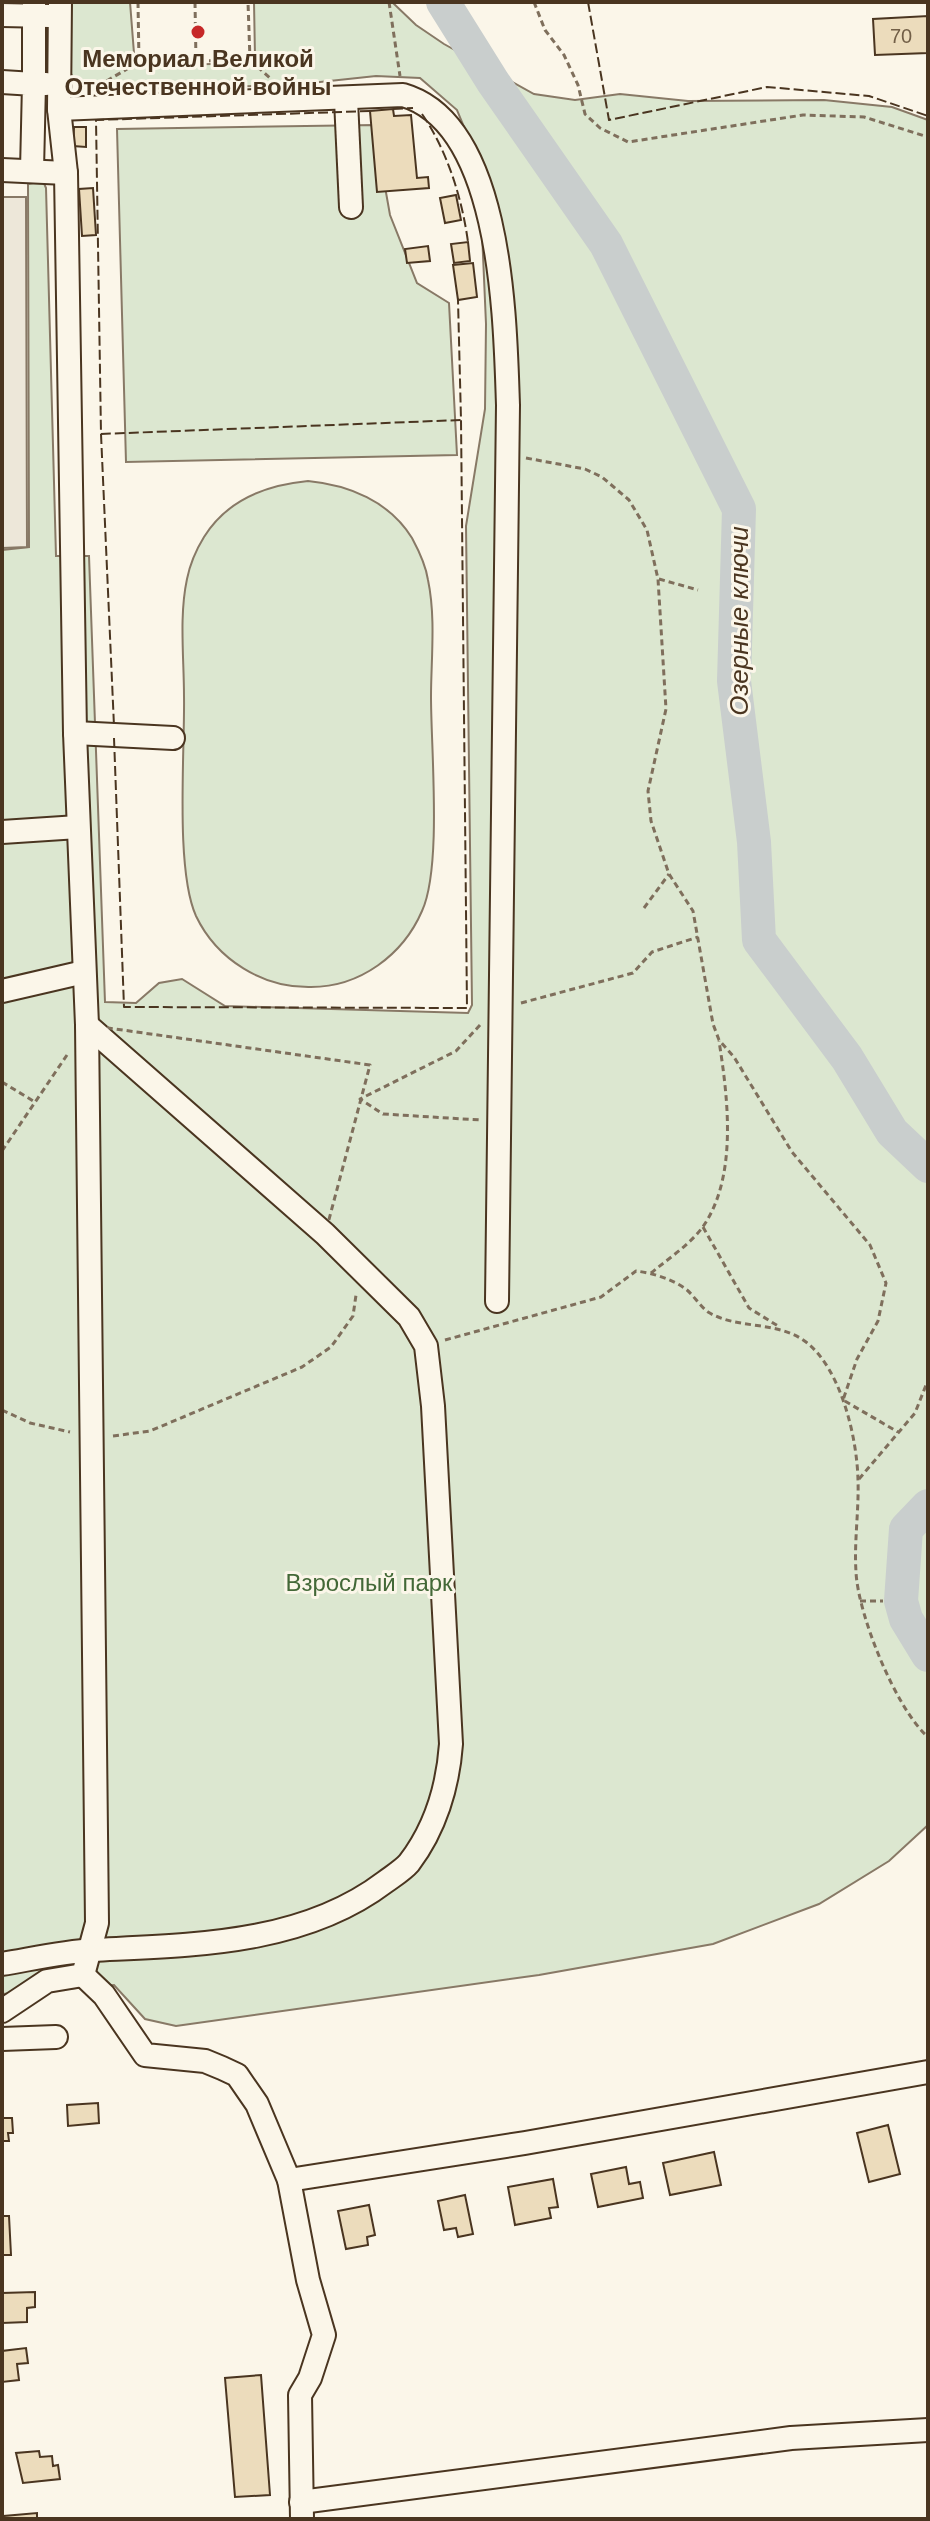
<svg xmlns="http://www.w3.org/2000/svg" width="930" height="2521" font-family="Arial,sans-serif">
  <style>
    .green { fill: #dce7d0; stroke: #887966; stroke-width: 2 }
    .parking { fill: #ede7d9; stroke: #887966; stroke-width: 2 }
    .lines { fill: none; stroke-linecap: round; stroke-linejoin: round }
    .river { stroke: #c9cecd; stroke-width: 34 }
    .building { fill: #ecdcbc; stroke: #4a3520; stroke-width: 2 }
    .minor-casing { stroke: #4a3520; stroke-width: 26 }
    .path { stroke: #7f6f5c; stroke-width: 3; stroke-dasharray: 6 4; stroke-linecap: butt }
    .minor { stroke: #fbf6e9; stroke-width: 22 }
    .fence { stroke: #4a3520; stroke-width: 2; stroke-dasharray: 10 4; stroke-linecap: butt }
    .poi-dot { fill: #c62828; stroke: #fbf6e9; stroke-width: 3 }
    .labels { text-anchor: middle; stroke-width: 6; stroke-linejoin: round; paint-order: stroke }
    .number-label { font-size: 20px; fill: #725f47 }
    .poi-label { font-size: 24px; font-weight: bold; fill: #4a3520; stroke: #fbf6e9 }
    .park-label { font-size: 24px; fill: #436837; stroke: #fbf6e9 }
    .water-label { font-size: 26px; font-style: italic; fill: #4a3520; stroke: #fbf6e9 }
  </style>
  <rect width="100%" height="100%" fill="#fbf6e9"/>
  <g class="green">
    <path d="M68,2H130L135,66L250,63L255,57L254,2H392L416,25L444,44L534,94L575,100L620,94L688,101L824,100L892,107L928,120V1825L889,1861L819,1904L713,1944L539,1975L176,2026L145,2019L114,1985L2,1994V550L29,547L28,184L43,181L46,188L56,556H89L105,1002L136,1003L159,983L182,979L225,1006L468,1013L472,1005L466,526L485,409L486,324L479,163L457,110L420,78L376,76L292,85L96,90L80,87L69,71Z"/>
    <path d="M374,125L390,215L417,283L449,303L457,455L126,462L117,129Z"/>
    <path d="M308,481C349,485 389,501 412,538C419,551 426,566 428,580C436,618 431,660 431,697C431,750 442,867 422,911C403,955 360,987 311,987C263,988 217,960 196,916C175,869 185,751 184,696C184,658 179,616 187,579C190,564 196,550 204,537C227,500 266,485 308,481Z"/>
  </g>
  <path class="parking" d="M2,197H26L27,547L2,548Z"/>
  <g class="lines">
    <g class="river">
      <path d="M443,2L493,82L606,244L739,509L734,681L754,842L759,940L847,1058L892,1132L928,1166"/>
      <path d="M928,1506L906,1529L901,1601L906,1619L928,1655"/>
    </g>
  </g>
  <g class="building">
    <path d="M928,16V53L875,55L873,19Z"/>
    <path d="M393,109L394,116L411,115L417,178L428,177L429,188L377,192L370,111Z"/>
    <path d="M74,127H86V147L73,146Z"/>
    <path d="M93,188L96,235L82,236L79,189Z"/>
    <path d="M456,195L461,220L445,223L440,198Z"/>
    <path d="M468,242L470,261L454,263L451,244Z"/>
    <path d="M428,246L430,261L407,263L405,249Z"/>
    <path d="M473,263L477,297L458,300L453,265Z"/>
    <path d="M98,2103L99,2123L68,2126L67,2105Z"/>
    <path d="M2,2118H12L13,2133H8L9,2141H2Z"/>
    <path d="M888,2125L900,2174L869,2182L857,2133Z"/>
    <path d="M714,2152L721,2185L670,2195L663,2163Z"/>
    <path d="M626,2167L629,2184L640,2182L643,2198L598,2207L591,2174Z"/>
    <path d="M553,2179L558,2207L549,2208L551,2218L515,2225L508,2187Z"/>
    <path d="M465,2195L473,2234L458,2237L456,2228L444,2230L438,2201Z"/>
    <path d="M369,2205L375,2235L367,2237L368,2245L346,2249L338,2211Z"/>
    <path d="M2,2216H9L11,2255H2Z"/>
    <path d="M35,2292V2307L27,2308V2322L2,2323V2293Z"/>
    <path d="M26,2348L28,2363L17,2364L19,2380L2,2382V2351Z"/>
    <path d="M261,2375L270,2495L235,2497L225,2378Z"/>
    <path d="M39,2451L40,2457L52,2456L53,2466L58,2465L60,2479L23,2483L16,2453Z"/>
    <path d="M37,2513V2519H4V2516Z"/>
  </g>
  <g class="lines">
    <defs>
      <g id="minor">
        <path d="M34,2V84H46"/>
        <path d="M2,15L49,16"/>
        <path d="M2,82L34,84L32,170"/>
        <path d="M346,100L351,207"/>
        <path d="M59,109L403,95C503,124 505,321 508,405L497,1301"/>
        <path d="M2,170L66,173"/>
        <path d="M75,733L173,738"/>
        <path d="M2,832L78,827"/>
        <path d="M2,991L84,972"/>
        <path d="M2,1964C32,1959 63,1952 93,1950C192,1945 302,1945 385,1882C393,1876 403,1870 409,1863C435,1829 448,1786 451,1744L433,1406L426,1346L409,1317L325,1234L87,1025"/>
        <path d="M83,1975L104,1995L145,2055L205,2061L222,2068L237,2075L257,2104L289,2180L308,2280L324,2335L310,2378L300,2395L302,2519"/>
        <path d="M2,2011L47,1981L83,1975L97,1923L87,1025L75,733L66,173L59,109L60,2"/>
        <path d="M2,2039L56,2037"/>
        <path d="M289,2180L525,2143L928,2072"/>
        <path d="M301,2502L791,2438L928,2430"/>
      </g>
    </defs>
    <use href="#minor" class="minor-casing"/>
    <g class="path">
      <path d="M138,2L139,62L250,60L248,2"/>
      <path d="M195,2L196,61"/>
      <path d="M389,2L400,76"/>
      <path d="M534,2L545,30L564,55L578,85L585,114L600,128L628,142L803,115L864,117L928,137"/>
      <path d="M250,60L271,79"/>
      <path d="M98,86L139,62"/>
      <path d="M526,458L585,469L602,477L629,500L647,530L658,579L666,709L648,791L651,821L669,874L693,911L713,1024L719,1040L734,1057L792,1152L870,1245L886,1283L878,1321L857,1359L843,1400L898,1432"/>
      <path d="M659,579L698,590"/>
      <path d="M644,908L669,874"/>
      <path d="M521,1003L633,973L652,952L698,937"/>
      <path d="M87,1025L370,1065L323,1242Z"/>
      <path d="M480,1025L456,1051L360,1099L383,1114L481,1120"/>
      <path d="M2,1082L35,1102"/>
      <path d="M2,1151L67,1055"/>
      <path d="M2,1183V1196"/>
      <path d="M703,1227L749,1308L778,1326"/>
      <path d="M651,1273C668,1259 689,1245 702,1228C738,1178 728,1098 719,1041"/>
      <path d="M445,1340L601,1297L636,1271C652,1273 673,1279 687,1290C694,1296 700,1306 708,1312C737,1330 777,1320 806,1342C841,1369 857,1437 858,1480C859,1511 854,1541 856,1572C858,1615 896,1709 928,1737"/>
      <path d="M2,1410L30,1423L70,1432"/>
      <path d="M113,1436L150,1431L302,1367L331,1347L353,1316L356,1295"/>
      <path d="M859,1479L915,1413L928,1380"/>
      <path d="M860,1601H883"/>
    </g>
    <use href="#minor" class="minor"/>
    <g class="fence">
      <path d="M588,2L609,120L767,87L869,96L928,116"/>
      <path d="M393,109L413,108"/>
      <path d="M370,111L96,120L101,434L461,420L458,300"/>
      <path d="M422,114C447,150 462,198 468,242"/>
      <path d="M101,434L114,726"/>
      <path d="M114,738L124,1007L467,1008L461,420"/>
    </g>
  </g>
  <circle class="poi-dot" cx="198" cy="32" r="8"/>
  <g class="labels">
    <g class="number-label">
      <text x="901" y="43">70</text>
    </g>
    <g class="poi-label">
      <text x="198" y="67">Мемориал Великой<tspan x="198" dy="28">Отечественной войны</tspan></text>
    </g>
    <g class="park-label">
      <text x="369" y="1591">Взрослый парк</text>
    </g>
    <g class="water-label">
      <text transform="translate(739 621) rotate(-90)" y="9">Озерные ключи</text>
    </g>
  </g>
  <rect width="930" height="2521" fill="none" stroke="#4a3520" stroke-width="8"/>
</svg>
